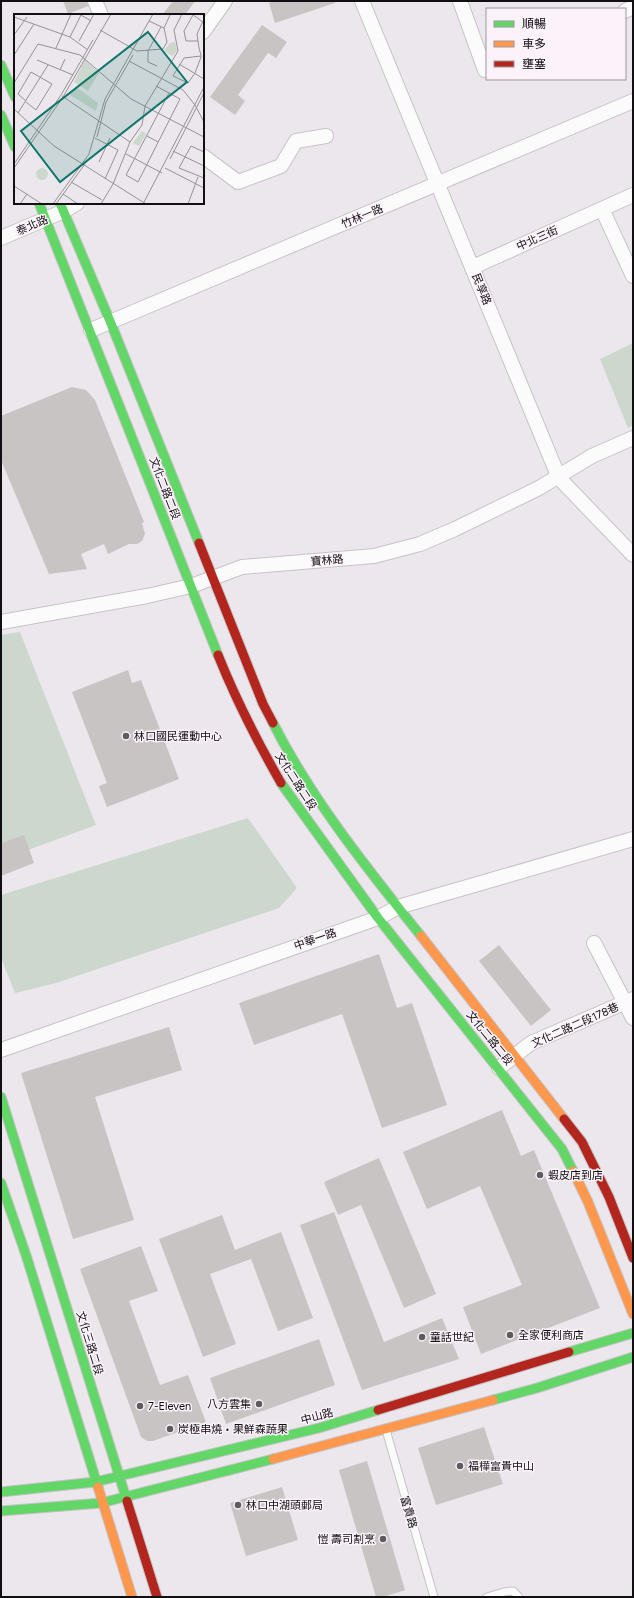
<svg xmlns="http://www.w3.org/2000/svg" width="634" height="1598" font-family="Figtree,'Noto Sans TC',sans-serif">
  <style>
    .green { fill: #ccd8ce }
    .building { fill: #c8c4c4 }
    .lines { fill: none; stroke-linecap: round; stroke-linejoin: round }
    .lane-casing { stroke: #c6c3c6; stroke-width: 9 }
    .street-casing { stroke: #c6c3c6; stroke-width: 16 }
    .fast-casing { stroke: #c6c3c6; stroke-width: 11 }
    .slow-casing { stroke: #c6c3c6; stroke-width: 11 }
    .jam-casing { stroke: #c6c3c6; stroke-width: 11 }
    .lane { stroke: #fcfbfc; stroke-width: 7 }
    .street { stroke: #fcfbfc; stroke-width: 14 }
    .fast { stroke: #63d668; stroke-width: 9 }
    .slow { stroke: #ff974d; stroke-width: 9 }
    .jam { stroke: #b3261e; stroke-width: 9 }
    .poi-dot { fill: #5e5b5e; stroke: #fbf2fa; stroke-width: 1.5 }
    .labels { text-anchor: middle; stroke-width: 3; stroke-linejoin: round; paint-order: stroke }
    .street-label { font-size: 11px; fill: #120f12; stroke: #fbf2fa }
    .poi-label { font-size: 11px; fill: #120f12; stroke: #fbf2fa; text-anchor: start }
    .inset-road { fill: none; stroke: #959195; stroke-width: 1 }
    .view { fill: #0f766e; fill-opacity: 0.15; stroke: #0f766e; stroke-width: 2 }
    .inset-edge { fill: none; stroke: #120f12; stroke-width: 2 }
  </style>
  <rect width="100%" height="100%" fill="#ece7ec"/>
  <g class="green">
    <path d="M633,343V425L628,428L600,359Z"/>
    <path d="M20,632L96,825L1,860V635Z"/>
    <path d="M248,818L297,888L279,908L56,983L15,993L1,958V895Z"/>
  </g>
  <g class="building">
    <path d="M63,1H87L88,6L68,14Z"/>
    <path d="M173,1H195L185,15H162Z"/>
    <path d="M274,1H335V3L275,23L269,3Z"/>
    <path d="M262,25L287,42L276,58L268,53L238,95L245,101L235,115L210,97Z"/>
    <path d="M72,387L86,390L95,400L144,522L142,523L145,534L142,541L137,544H129L108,554L104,544L81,554L87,569L49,574L1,460V416Z"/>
    <path d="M128,670L132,683L141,680L179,779L107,807L99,786L107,783L72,692Z"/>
    <path d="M24,835L34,863L1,876V843Z"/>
    <path d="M499,945L551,1010L531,1026L479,961Z"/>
    <path d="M379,954L397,1008L412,1003L447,1105L382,1128L342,1014L254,1045L239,1003Z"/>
    <path d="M169,1027L182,1070L95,1097L134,1220L73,1239L21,1073Z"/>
    <path d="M502,1110L521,1156L534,1150L600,1308L481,1354L463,1307L522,1285L480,1186L427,1209L403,1152Z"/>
    <path d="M379,1158L436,1294L404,1308L361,1205L338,1215L324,1182Z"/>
    <path d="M334,1212L384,1342L442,1318L459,1359L362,1390L300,1225Z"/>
    <path d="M222,1215L235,1250L281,1232L313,1318L278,1331L251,1259L210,1274L236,1344L203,1357L159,1239Z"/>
    <path d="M141,1246L158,1291L129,1301L160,1385L188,1375L206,1422L153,1441H147L141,1437L80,1269Z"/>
    <path d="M319,1339L335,1385L226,1424L210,1378Z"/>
    <path d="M484,1427L503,1484L436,1505L418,1448Z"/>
    <path d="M367,1461L405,1590L383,1597H376L339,1470Z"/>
    <path d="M282,1487L298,1540L246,1556L230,1503Z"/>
  </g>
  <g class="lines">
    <defs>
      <g id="lane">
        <path d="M386,1430L434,1597"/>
        <path d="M487,1597L504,1592L513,1591L519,1597"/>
      </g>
      <g id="street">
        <path d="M95,1L101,15"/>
        <path d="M362,1L559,478L633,555"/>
        <path d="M460,1L485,70H487"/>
        <path d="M625,11L633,7"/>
        <path d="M203,32L225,1"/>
        <path d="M203,156L238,182L281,166L296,141L326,136"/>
        <path d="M602,209L633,276"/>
        <path d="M1,238L64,211L77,203"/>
        <path d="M473,267L633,195"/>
        <path d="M91,330L633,101"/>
        <path d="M1,622L147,596L191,586L242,567L374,556L420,544L455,529L539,488L592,456L633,438"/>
        <path d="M594,943L633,1018"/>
        <path d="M1,1050L378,918L398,907L633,839"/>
        <path d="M499,1068L531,1043L633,999"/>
      </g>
      <g id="fast">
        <path d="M1,65L15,97"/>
        <path d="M1,115L15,147"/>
        <path d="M39,203L218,655"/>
        <path d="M60,203L110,321L199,543"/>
        <path d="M273,723C312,800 367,868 421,936"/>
        <path d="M281,783L378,918L562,1149L573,1171"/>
        <path d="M1,1097L127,1501"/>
        <path d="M1,1183L26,1255L98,1487"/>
        <path d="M569,1352L633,1333"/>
        <path d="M493,1400L537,1388L633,1357"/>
        <path d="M1,1492L95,1482L319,1428L378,1410"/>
        <path d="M1,1511L101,1503L273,1459"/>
      </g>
      <g id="slow">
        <path d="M421,936L564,1119"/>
        <path d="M573,1171L588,1202L633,1314"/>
        <path d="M273,1459L493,1400"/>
        <path d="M98,1487L132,1597"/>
      </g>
      <g id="jam">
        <path d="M199,543L263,704L273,723"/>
        <path d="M218,655C236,700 257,741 281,783"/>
        <path d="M564,1119L582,1142L609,1197L633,1258"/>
        <path d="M378,1410L569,1352"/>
        <path d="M127,1501L157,1597"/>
      </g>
    </defs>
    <use href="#lane" class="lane-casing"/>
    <use href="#street" class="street-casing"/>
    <use href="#fast" class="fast-casing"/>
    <use href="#slow" class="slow-casing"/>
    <use href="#jam" class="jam-casing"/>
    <use href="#lane" class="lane"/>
    <use href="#street" class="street"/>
    <use href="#fast" class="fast"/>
    <use href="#slow" class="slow"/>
    <use href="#jam" class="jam"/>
  </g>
  <g class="poi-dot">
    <circle cx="126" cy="736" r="4"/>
    <circle cx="540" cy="1175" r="4"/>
    <circle cx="510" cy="1335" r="4"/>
    <circle cx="422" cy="1337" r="4"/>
    <circle cx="259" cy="1404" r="4"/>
    <circle cx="140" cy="1406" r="4"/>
    <circle cx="170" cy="1429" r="4"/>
    <circle cx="460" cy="1466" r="4"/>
    <circle cx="238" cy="1505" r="4"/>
    <circle cx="383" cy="1539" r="4"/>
  </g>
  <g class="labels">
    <g class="street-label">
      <text transform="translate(362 216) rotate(-23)" y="4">竹林一路</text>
      <text transform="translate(32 225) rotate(-23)" y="4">泰北路</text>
      <text transform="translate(537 238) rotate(-24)" y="4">中北三街</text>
      <text transform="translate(482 289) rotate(68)" y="4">民享路</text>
      <text transform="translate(165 488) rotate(69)" y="4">文化二路二段</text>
      <text transform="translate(327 560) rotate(-5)" y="4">寶林路</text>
      <text transform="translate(296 781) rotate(57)" y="4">文化二路二段</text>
      <text transform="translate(315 939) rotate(-19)" y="4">中華一路</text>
      <text transform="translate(575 1025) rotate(-24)" y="4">文化二路二段178巷</text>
      <text transform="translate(490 1038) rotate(51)" y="4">文化二路二段</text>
      <text transform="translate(90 1343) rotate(73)" y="4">文化三路二段</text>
      <text transform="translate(317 1416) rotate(-15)" y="4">中山路</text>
      <text transform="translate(409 1512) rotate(74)" y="4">富貴路</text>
    </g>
    <g class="poi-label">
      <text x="134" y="740">林口國民運動中心</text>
      <text x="548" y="1179">蝦皮店到店</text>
      <text x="518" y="1339">全家便利商店</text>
      <text x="430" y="1341">童話世紀</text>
      <text x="251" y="1408" text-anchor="end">八方雲集</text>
      <text x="148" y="1410">7-Eleven</text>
      <text x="178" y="1433">炭極串燒 • 果鮮森蔬果</text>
      <text x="468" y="1470">福樺富貴中山</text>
      <text x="246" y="1509">林口中湖頭郵局</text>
      <text x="375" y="1543" text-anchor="end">愷 壽司割烹</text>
    </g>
  </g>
  <g transform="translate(14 14)">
    <rect width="190" height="190" fill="#ece7ec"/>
    <path d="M161,28L163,37L158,42L150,37L156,29ZM71,46L85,59L74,77L60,68ZM62,73L84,89L82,97L56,81ZM128,117L132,120L125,132L119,129ZM22 160a6 6 0 1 1 12 0a6 6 0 1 1-12 0Z" fill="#ccd8ce"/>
    <path class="inset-road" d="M178,0L190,9M179,1L170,17L172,27H184M0,3L56,23L74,36M150,14L156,1M86,16L123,37L149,35L153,28L150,14L135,7M0,21L13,3M56,23L67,1L77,7M65,27L80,0M42,34L57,0M0,41L20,10M187,42L170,44L159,62L174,69L181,59L187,43V41L185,34L183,20L189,7M23,46L59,61M115,47L169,76L181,91L190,108M165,50L190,65M143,52L134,48V37L147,13M46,56L51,45M0,69L24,30L66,41L117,85L190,123M142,72L155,79L166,85L124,168L112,161L155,79M48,82L116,128M12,88L22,96L38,70L17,58L4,80L12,87M0,95L40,132L132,190M4,99L34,51M133,122L144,128M83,123L92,88L119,41M81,124L104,136L91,165M159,137L190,152M190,138L177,132L165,154L190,164M112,140L148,159M156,145L190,79M85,148L96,124M0,150L47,81L79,26M0,154L49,83L97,0M151,154L190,174M57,168L88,186M0,172L28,190M49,180L64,190M6,190L13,180M39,190L75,140L91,85L139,0M42,190L71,150M87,190L99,170L116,128L128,111L131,92L164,37L160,16L168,0M129,190L190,73M174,190L184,163"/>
    <path class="view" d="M134,18L173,68L46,168L7,117Z"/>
    <rect width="190" height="190" class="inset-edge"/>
  </g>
  <rect width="634" height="1598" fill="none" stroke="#120f12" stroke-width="4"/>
  <rect x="486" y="8" width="140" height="72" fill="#fbf2fa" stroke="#9e979d"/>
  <rect x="494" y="21" width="20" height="6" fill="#63d668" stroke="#9e979d"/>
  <text x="522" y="28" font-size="12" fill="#120f12">順暢</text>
  <rect x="494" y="41" width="20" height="6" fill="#ff974d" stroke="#9e979d"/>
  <text x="522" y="48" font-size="12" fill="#120f12">車多</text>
  <rect x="494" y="61" width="20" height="6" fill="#b3261e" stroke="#9e979d"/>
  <text x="522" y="68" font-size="12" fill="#120f12">壅塞</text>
</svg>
